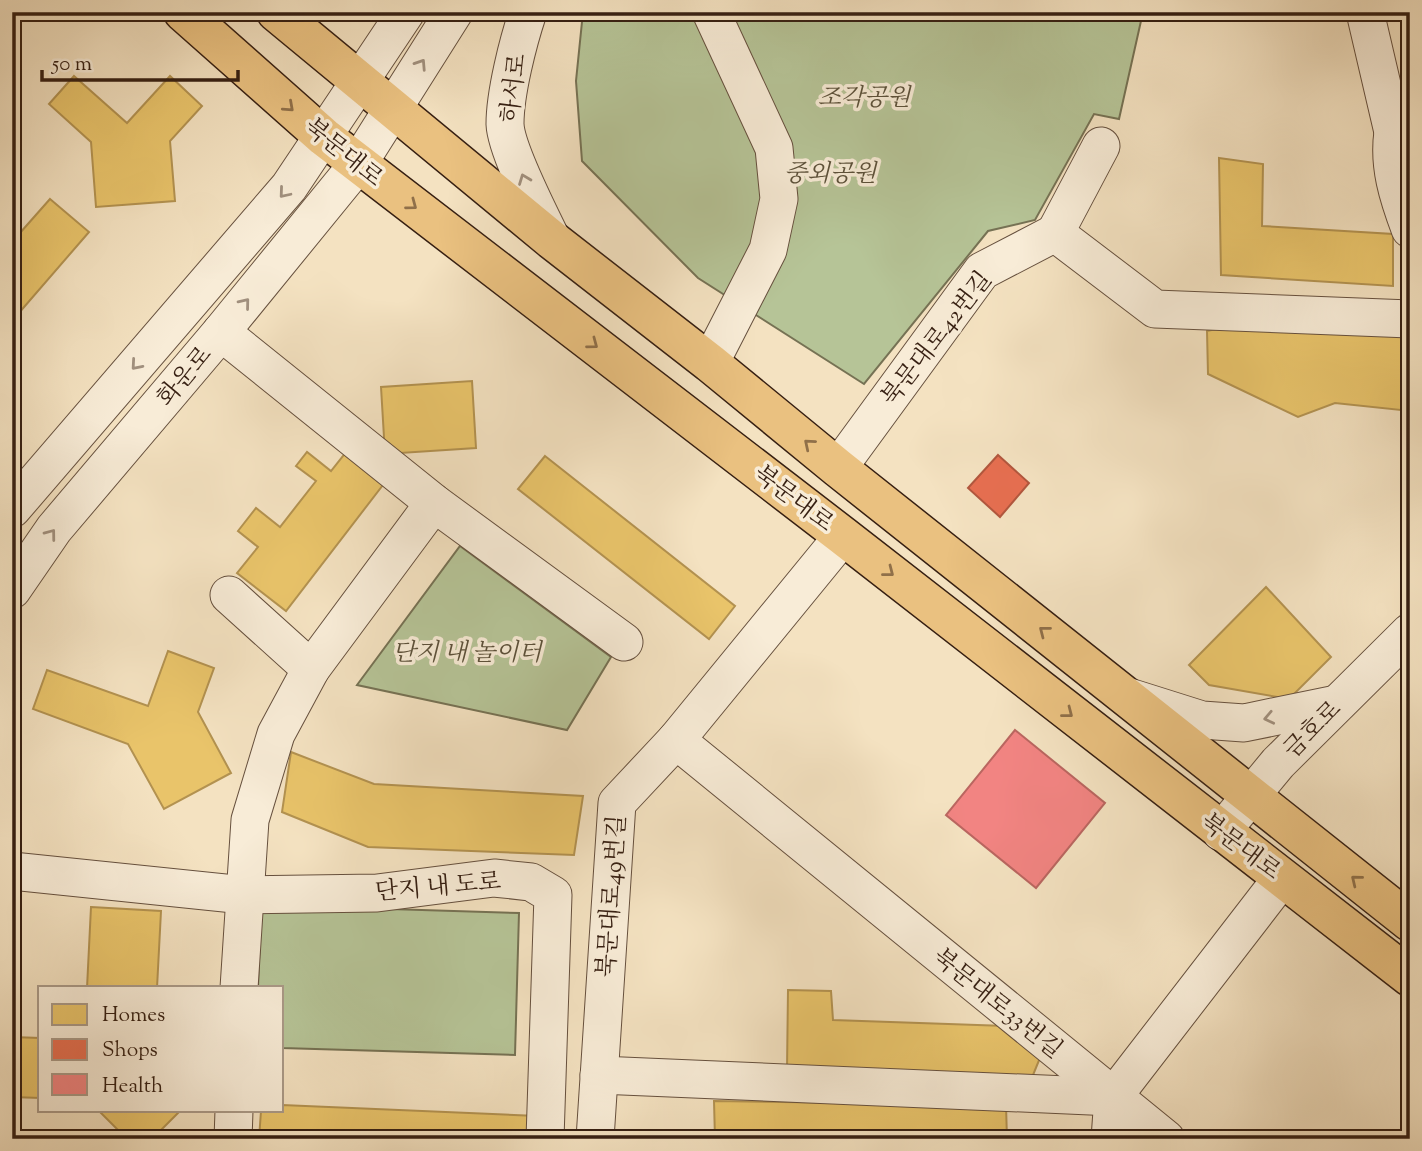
<svg xmlns="http://www.w3.org/2000/svg" width="1422" height="1151" font-family="'Sorts Mill Goudy','Noto Serif KR',serif">
  <style>
    .green { fill: #b6c497; stroke: #767254; stroke-width: 2 }
    .homes { fill: #e9c46a; stroke: #b39250; stroke-width: 2 }
    .shops { fill: #e76f51; stroke: #b2573e; stroke-width: 2 }
    .health { fill: #f28482; stroke: #ba6660; stroke-width: 2 }
    .lines { fill: none; stroke-linecap: round; stroke-linejoin: round }
    .minor-casing { stroke: #66503e; stroke-width: 39 }
    .major-casing { stroke: #361f12; stroke-width: 41 }
    .minor { stroke: #f8ecd7; stroke-width: 37 }
    .major { stroke: #eac180; stroke-width: 38 }
    .oneway { stroke: #a1907e }
    .oneway2 { stroke: #907049 }
    .labels { text-anchor: middle; stroke-width: 7; stroke-linejoin: round; paint-order: stroke }
    .street-label { font-size: 24px; fill: #361f12; stroke: #f8ecd7 }
    .park-label { font-size: 24px; font-style: italic; fill: #5c513a; stroke: #f8ecd7 }
  </style>
  <rect width="100%" height="100%" fill="#f4e2c1"/>
  <filter id="stains"><feTurbulence type="fractalNoise" baseFrequency=".00286" numOctaves="4"/><feColorMatrix values="0 0 0 0 .2 0 0 0 0 .09 0 0 0 0 .02 0 0 0 .5 -.17"/></filter>
  <radialGradient id="worn" r=".72"><stop offset=".6" stop-color="#630" stop-opacity="0"/><stop offset="1" stop-color="#630" stop-opacity=".3"/></radialGradient>
  <g class="green">
    <path d="M583,12H1143L1119,119L1094,114L1035,220L988,231L864,384L698,278L582,161L576,81Z"/>
    <path d="M460,546L611,657L567,730L357,685Z"/>
    <path d="M261,905L519,913L515,1055L282,1048V988H258Z"/>
  </g>
  <g class="homes">
    <path d="M74,76L127,123L170,76L202,106L170,141L175,201L96,207L91,142L49,104Z"/>
    <path d="M1219,158L1263,164L1262,226L1393,234V286L1221,275Z"/>
    <path d="M50,199L89,232L12,321V242Z"/>
    <path d="M1221,328L1374,332L1410,338V411L1335,403L1298,417L1208,374L1207,331Z"/>
    <path d="M472,381L476,448L385,454L381,387Z"/>
    <path d="M347,451L386,481L286,611L237,573L258,547L238,531L256,508L280,527L316,481L296,466L307,452L331,471Z"/>
    <path d="M545,456L735,606L709,639L518,489Z"/>
    <path d="M1266,587L1331,657L1289,699L1209,685L1189,665Z"/>
    <path d="M168,651L214,668L198,712L231,773L164,809L128,744L33,709L47,670L148,706Z"/>
    <path d="M291,752L374,784L583,796L574,855L368,847L282,812Z"/>
    <path d="M91,907L161,911L157,988H87Z"/>
    <path d="M788,990L831,991L833,1020L1006,1026L1042,1053L1031,1080L787,1070Z"/>
    <path d="M12,1037L40,1038V1098L12,1097Z"/>
    <path d="M714,1101L1006,1105L1007,1139H715Z"/>
    <path d="M282,1105L537,1116L536,1139H259L261,1111H282Z"/>
    <path d="M99,1111H180L152,1139H127Z"/>
  </g>
  <path class="shops" d="M998,455L1029,483L1000,517L968,488Z"/>
  <path class="health" d="M1015,730L1105,803L1036,888L946,815Z"/>
  <g class="lines">
    <defs>
      <g id="minor">
        <path d="M528,12C518,42 505,93 505,124C506,150 540,215 552,240"/>
        <path d="M1365,12L1393,132"/>
        <path d="M1410,128L1393,132C1388,166 1398,197 1410,229"/>
        <path d="M1055,233L1155,309L1410,319"/>
        <path d="M1055,233L1101,146"/>
        <path d="M221,332L434,503L624,642"/>
        <path d="M710,363L768,250L779,199L774,148L711,12"/>
        <path d="M838,468L982,271L1055,233"/>
        <path d="M12,509L289,187L406,12"/>
        <path d="M12,590L54,529L221,332L358,164L454,12"/>
        <path d="M229,595L311,669"/>
        <path d="M1129,697L1202,720L1244,723L1336,704"/>
        <path d="M676,740L1166,1139"/>
        <path d="M1221,832L1278,763L1410,632"/>
        <path d="M12,871L244,895L377,893L494,878L531,882L553,895L545,1139"/>
        <path d="M239,988L250,820L276,734L311,669L434,503"/>
        <path d="M599,1075L1113,1097"/>
        <path d="M233,1139L234,1111"/>
        <path d="M595,1139L617,803L676,740L843,536"/>
        <path d="M1110,1139L1113,1097L1282,878"/>
      </g>
      <g id="major">
        <path d="M183,12L324,137L843,536L1410,977"/>
        <path d="M276,12L552,240L710,363L838,468L1410,922"/>
      </g>
    </defs>
    <use href="#minor" class="minor-casing"/>
    <use href="#major" class="major-casing"/>
    <use href="#minor" class="minor"/>
    <use href="#major" class="major"/>
  </g>
  <defs><path id="oneway-chevron" d="M-2-3.5L2.5 0L-2 3.5" fill="none" stroke-width="1.6" stroke-linecap="round" stroke-linejoin="round" transform="scale(1.75)"/></defs>
  <g class="oneway">
    <use href="#oneway-chevron" transform="translate(421 64) rotate(-57)"/>
    <use href="#oneway-chevron" transform="translate(524 179) rotate(-111)"/>
    <use href="#oneway-chevron" transform="translate(284 193) rotate(130)"/>
    <use href="#oneway-chevron" transform="translate(245 303) rotate(-51)"/>
    <use href="#oneway-chevron" transform="translate(136 365) rotate(131)"/>
    <use href="#oneway-chevron" transform="translate(51 534) rotate(-53)"/>
    <use href="#oneway-chevron" transform="translate(1269 718) rotate(168)"/>
  </g>
  <g class="oneway2">
    <use href="#oneway-chevron" transform="translate(289 107) rotate(42)"/>
    <use href="#oneway-chevron" transform="translate(412 205) rotate(37)"/>
    <use href="#oneway-chevron" transform="translate(593 344) rotate(37)"/>
    <use href="#oneway-chevron" transform="translate(809 444) rotate(-140)"/>
    <use href="#oneway-chevron" transform="translate(889 572) rotate(38)"/>
    <use href="#oneway-chevron" transform="translate(1044 631) rotate(-142)"/>
    <use href="#oneway-chevron" transform="translate(1068 713) rotate(38)"/>
    <use href="#oneway-chevron" transform="translate(1356 880) rotate(-141)"/>
  </g>
  <g class="labels">
    <g class="street-label">
      <text transform="translate(513 88) rotate(-83)" y="8">하서로</text>
      <text transform="translate(344 152) rotate(39)" y="8">북문대로</text>
      <text transform="translate(936 338) rotate(-52)" y="8">북문대로42번길</text>
      <text transform="translate(184 376) rotate(-50)" y="8">화운로</text>
      <text transform="translate(794 498) rotate(37)" y="8">북문대로</text>
      <text transform="translate(1312 729) rotate(-45)" y="8">금호로</text>
      <text transform="translate(1241 846) rotate(37)" y="8">북문대로</text>
      <text transform="translate(438 886) rotate(-5)" y="8">단지 내 도로</text>
      <text transform="translate(611 896) rotate(-86)" y="8">북문대로49번길</text>
      <text transform="translate(998 1003) rotate(39)" y="8">북문대로33번길</text>
    </g>
    <g class="park-label">
      <text x="864" y="105">조각공원</text>
      <text x="830" y="181">중외공원</text>
      <text x="467" y="660">단지 내 놀이터</text>
    </g>
  </g>
  <rect width="1422" height="1151" fill="none" stroke="#f4e2c1" stroke-width="42"/>
  <rect x="14" y="14" width="1394" height="1123" fill="none" stroke="#361f12" stroke-width="3.5"/>
  <rect x="21" y="21" width="1380" height="1109" fill="none" stroke="#361f12" stroke-width="2"/>
  <rect x="38" y="986" width="245" height="126" fill="#f8ecd7" stroke="#aa9a88" stroke-width="2"/>
  <rect x="52" y="1004" width="35" height="21" fill="#e9c46a" stroke="#aa9a88" stroke-width="2"/>
  <text x="102" y="1021" font-size="21" fill="#361f12">Homes</text>
  <rect x="52" y="1039" width="35" height="21" fill="#e76f51" stroke="#aa9a88" stroke-width="2"/>
  <text x="102" y="1056" font-size="21" fill="#361f12">Shops</text>
  <rect x="52" y="1074" width="35" height="21" fill="#f28482" stroke="#aa9a88" stroke-width="2"/>
  <text x="102" y="1092" font-size="21" fill="#361f12">Health</text>
  <path d="M42 70v10h196v-10" fill="none" stroke="#361f12" stroke-width="3.5"/>
  <text x="52" y="70" font-size="21" fill="#361f12" stroke="#f8ecd7" stroke-width="5" paint-order="stroke">50 m</text>
  <rect width="100%" height="100%" filter="url(#stains)"/>
  <rect width="100%" height="100%" fill="url(#worn)"/>
</svg>
